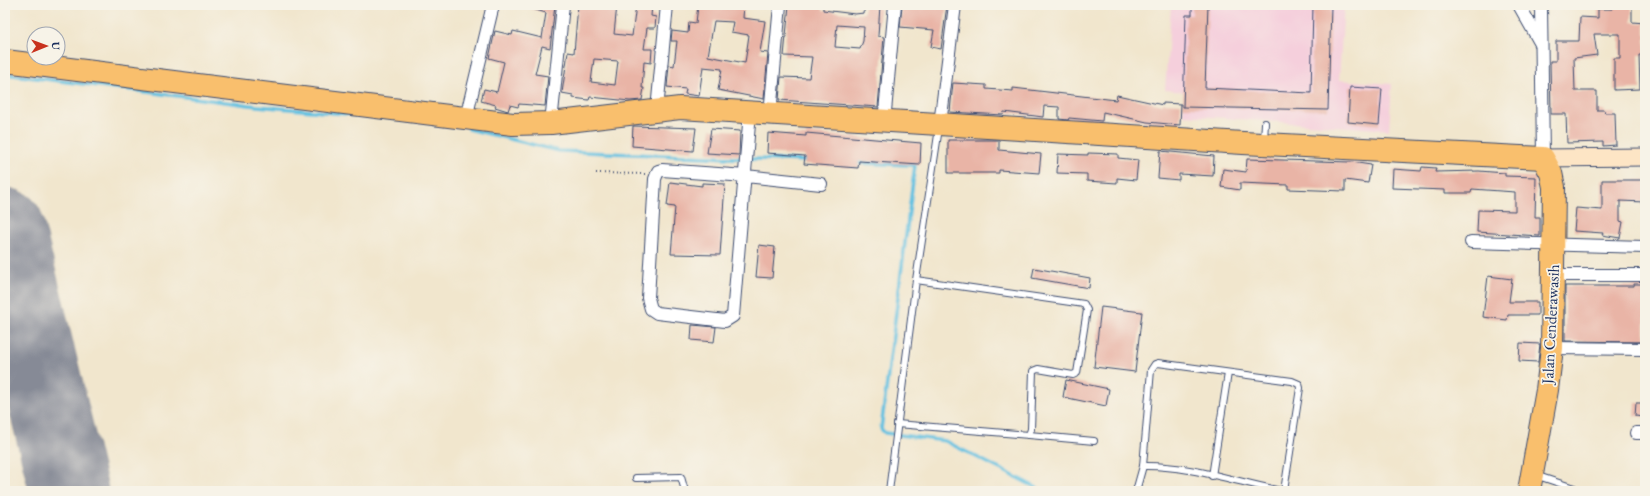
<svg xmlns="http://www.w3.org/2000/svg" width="1650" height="496" font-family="'EB Garamond',serif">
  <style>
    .built { fill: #f5cfdc }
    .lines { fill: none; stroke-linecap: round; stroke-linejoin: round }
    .stream { stroke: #63c1e1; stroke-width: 3.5 }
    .taxiway { stroke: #868a96; stroke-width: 32 }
    .runway { stroke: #868a96; stroke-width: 79 }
    .building { fill: #e9b4a6; fill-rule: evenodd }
    .lane-casing { stroke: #3b4a6f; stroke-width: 8 }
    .street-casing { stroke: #3b4a6f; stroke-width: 14 }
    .secondary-casing { stroke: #3b4a6f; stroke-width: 19 }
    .highway-casing { stroke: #3b4a6f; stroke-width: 24 }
    .path { stroke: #3b4a6f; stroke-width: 2; stroke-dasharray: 1 3; stroke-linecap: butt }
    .lane { stroke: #fff; stroke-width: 6 }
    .street { stroke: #fff; stroke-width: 12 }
    .secondary { stroke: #fde5c5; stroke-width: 17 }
    .highway { stroke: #f9bf6d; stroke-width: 22 }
    .labels { text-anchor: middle; stroke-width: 3.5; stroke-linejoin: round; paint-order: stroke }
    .street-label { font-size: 16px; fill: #1b2f5e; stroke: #f7f3e8 }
  </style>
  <rect width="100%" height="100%" fill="#f7f3e8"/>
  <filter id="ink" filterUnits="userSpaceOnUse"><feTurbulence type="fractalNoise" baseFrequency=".025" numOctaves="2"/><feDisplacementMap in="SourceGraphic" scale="8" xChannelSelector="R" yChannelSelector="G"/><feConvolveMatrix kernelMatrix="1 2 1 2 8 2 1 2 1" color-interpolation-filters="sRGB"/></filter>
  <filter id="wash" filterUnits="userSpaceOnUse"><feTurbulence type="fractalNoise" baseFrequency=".012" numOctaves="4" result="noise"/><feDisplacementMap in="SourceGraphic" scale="16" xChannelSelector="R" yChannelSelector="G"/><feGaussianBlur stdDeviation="0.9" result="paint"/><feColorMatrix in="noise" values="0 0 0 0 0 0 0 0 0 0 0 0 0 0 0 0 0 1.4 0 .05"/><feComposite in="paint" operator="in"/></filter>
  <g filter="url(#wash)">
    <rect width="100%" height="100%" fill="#f1e6cd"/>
    <path class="built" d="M1171,5H1344L1339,80L1392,84L1389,130L1183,115L1184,92L1165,90Z"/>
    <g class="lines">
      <g class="stream">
        <path d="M5,74L257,106L357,115"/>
        <path d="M469,129L559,151L808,161"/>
        <path d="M856,163L915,165L881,429L885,433L945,441L1043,491"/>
      </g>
      <g class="taxiway">
        <path d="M5,220C42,243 37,268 24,304"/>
        <path d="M5,301L18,312L30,330"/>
      </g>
      <path class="runway" d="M5,227L69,491"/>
    </g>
    <g id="blocks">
      <g class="building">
        <path d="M529,5H555L550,48L542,46L535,74L548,76L545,106L519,104L518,107L510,105L508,111L495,107L496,105L481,101L484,89L497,92L504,62L489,58L495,31L512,35L513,31L542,38L546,13L529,8Z"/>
        <path d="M578,5H617L614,34L632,36L636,5H652L651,16L656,17L655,28H647L644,49H652L651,63L644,62L642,88H644L642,100L630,101L590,97L589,100L573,98V95L562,93L568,52L574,53ZM594,59L618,61L615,85L591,82Z"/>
        <path d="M698,5H744L743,18L765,21L760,52L768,53L764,99L718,90L722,69L703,67L699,96L685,94L686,89L667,87L669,65L674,66L677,41H671L672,31L688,33L689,22L696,23ZM714,21L733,22L731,32L749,35L745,63L708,56Z"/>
        <path d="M789,5H823V10L855,14L864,13V5H880L878,36L884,37L878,107L779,100L781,77L809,78L812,57L784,56ZM837,25L864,27L863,41L860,49L835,47Z"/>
        <path d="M902,5H947L941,49L931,47L934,30L900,27Z"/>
        <path d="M1192,5H1208L1205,88L1311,93L1313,5L1331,6L1328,110L1183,107L1186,15H1192Z"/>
        <path d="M1612,5H1632V22L1645,23V55H1639L1640,89L1614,90V58H1620V34H1594L1597,55L1574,58L1575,91H1597V110H1604L1605,113H1615L1616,145L1603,146V142L1567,143L1566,114H1551L1550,61H1556V41H1579L1580,17L1598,18V9H1612Z"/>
        <path d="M953,83L986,85V89L1013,91V88L1116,100L1117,95L1163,105V103L1181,104L1180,125L1147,122L1103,112L1102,121L1069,118L1068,120L1059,119V107L1044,106L1043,117L1004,112L1003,115L950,112Z"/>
        <path d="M1350,87L1382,89L1379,125L1348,122Z"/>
        <path d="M633,126L696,128L693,151L632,146Z"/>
        <path d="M711,129L740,131L739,155L707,153Z"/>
        <path d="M768,133L806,136V133L921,143L920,165L859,161L858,168L804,164L805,156L767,153Z"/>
        <path d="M948,140H999V150L1041,154L1039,173L999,170V173H948Z"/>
        <path d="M1160,151L1214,156L1213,176L1179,174V180L1158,178Z"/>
        <path d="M1088,153L1118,154V158L1138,160L1136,180L1117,178V183L1087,181V174L1057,173L1058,154L1088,155Z"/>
        <path d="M1247,159L1351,162L1371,165L1368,183L1345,180V191L1288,189V185L1240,183V190L1221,187L1223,169L1246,172Z"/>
        <path d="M1422,167L1436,168L1435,172L1479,171L1505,173V176L1536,177L1535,217H1540V236L1477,232L1478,210L1515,211V192L1472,189L1471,193H1445V190L1392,188L1393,169L1421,171Z"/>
        <path d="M1602,180H1645V202L1620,201V221L1623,222L1620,238L1602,235L1603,233L1574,231L1576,208L1602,210Z"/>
        <path d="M670,182L702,186V183L725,184L720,255L671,254L675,207L667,206Z"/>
        <path d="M759,245L775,247L772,278L756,277Z"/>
        <path d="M1034,268L1090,278L1089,288L1032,278Z"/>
        <path d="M1488,276L1512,279L1509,302H1538V315H1508L1507,320L1483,317Z"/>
        <path d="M1634,284H1645V342L1565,341V286H1634Z"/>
        <path d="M1101,307L1142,312L1135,372L1094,367Z"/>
        <path d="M692,325L716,327L714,342L691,340Z"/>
        <path d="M1520,343L1540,344L1538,362L1519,361Z"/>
        <path d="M1066,380L1109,389L1106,406L1063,397Z"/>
        <path d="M1636,403H1645V417L1635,416Z"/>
      </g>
    </g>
  </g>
  <g filter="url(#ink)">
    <use href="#blocks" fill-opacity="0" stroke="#3b4a6f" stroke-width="1"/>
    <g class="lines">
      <defs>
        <g id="lane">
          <path d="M1264,140L1265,123"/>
          <path d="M897,424L1029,435L1031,429L1033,371L1038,369L1073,375L1077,373L1087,310L1084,304L916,280"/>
          <path d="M1029,435L1094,441"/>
          <path d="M1143,466L1151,370L1155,364L1158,363L1292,381L1299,384L1300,388L1284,491"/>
          <path d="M1535,475L1574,488L1576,491"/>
          <path d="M1212,476L1228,373"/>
          <path d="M636,478L681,477L685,491"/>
          <path d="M889,491L916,280L939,128"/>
          <path d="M1136,491L1143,466C1189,465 1237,482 1282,491"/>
        </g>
        <g id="street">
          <path d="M1519,5L1541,44"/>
          <path d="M1541,5L1543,158"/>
          <path d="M657,110L667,5"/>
          <path d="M750,112L733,316L725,321L657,313L651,309L648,298L655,179L658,171L662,170L746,176L821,184"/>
          <path d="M770,114L780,5"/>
          <path d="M466,118L493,5"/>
          <path d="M884,122L895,5"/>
          <path d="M551,123L563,5"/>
          <path d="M940,124L955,5"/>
          <path d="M1471,242L1645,247"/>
          <path d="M1554,275H1645"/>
          <path d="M1552,348L1645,349"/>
          <path d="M1636,433H1645"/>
        </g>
        <path id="secondary" d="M1543,158L1645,157"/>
        <path id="highway" d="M5,61L513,124L551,123L680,108L1243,143L1543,158L1551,173L1554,187L1552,348L1547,390L1529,491"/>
      </defs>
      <use href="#lane" class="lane-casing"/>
      <use href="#street" class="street-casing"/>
      <use href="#secondary" class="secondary-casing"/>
      <use href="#highway" class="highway-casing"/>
      <path class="path" d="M596,173L645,174"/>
      <use href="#lane" class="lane"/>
      <use href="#street" class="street"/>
      <use href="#secondary" class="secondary"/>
      <use href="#highway" class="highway"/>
    </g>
  </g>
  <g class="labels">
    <g class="street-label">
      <text transform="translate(1550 324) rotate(-87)" y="6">Jalan Cenderawasih</text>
    </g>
  </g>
  <rect width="1650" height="496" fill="none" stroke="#f7f3e8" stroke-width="20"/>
  <g transform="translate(46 46) rotate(89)"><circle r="19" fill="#f7f3e8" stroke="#9fa5b1"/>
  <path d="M0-3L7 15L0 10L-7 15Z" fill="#c8321e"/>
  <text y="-6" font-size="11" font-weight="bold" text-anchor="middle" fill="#1b2f5e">U</text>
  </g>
</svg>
